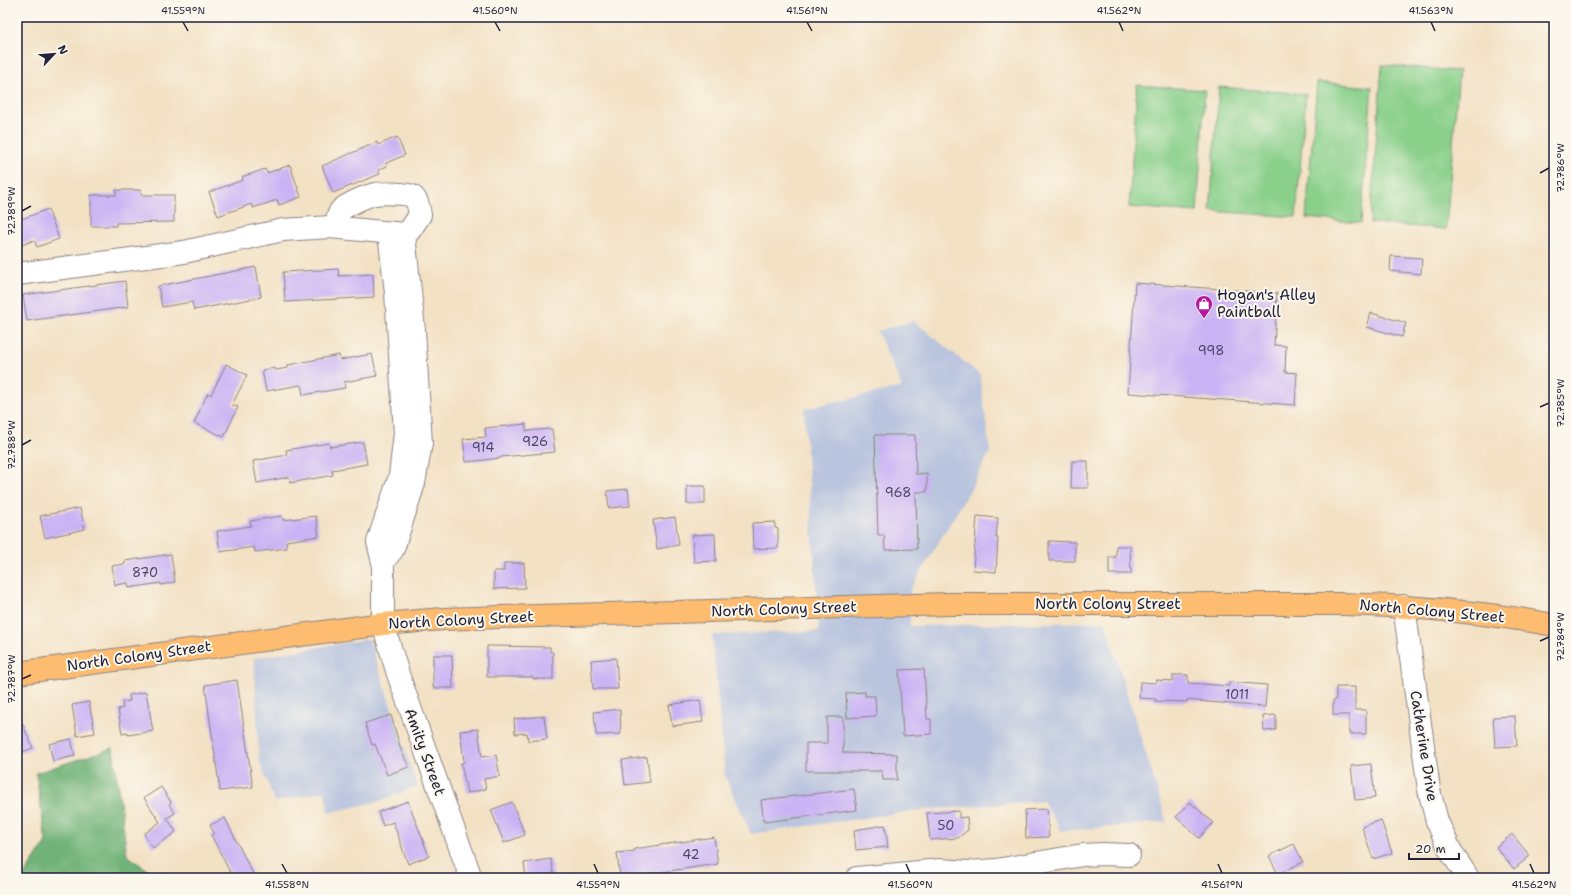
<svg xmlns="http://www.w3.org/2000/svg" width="1571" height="895" font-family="'Shantell Sans',sans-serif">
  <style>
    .industrial { fill: #b9c4de }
    .green { fill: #8ad08b; stroke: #567963 }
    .forest { fill: #6fb277; stroke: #486a59 }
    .building { fill: #cab3f4 }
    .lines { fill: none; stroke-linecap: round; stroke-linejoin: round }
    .minor-casing { stroke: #8a8280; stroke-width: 24 }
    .major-casing { stroke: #8a8280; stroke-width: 24 }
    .minor { stroke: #fff; stroke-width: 22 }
    .major { stroke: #fdbc70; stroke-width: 22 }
    .ticks { fill: none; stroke: #22223b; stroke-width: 1.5 }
    .labels { text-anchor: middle; stroke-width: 4; stroke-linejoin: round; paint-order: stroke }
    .number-label { font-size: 13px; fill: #4c4669 }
    .poi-label { font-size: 15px; fill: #22223b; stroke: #fbf7ec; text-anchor: start }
    .street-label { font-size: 15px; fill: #22223b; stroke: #fbf7ec }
    .neatline { fill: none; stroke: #22223b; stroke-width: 1.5 }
    .ticks-label { font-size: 10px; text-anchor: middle; fill: #22223b }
  </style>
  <rect width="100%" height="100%" fill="#fbf7ec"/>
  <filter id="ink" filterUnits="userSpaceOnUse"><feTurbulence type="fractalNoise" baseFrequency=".025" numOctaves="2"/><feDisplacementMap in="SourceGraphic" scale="8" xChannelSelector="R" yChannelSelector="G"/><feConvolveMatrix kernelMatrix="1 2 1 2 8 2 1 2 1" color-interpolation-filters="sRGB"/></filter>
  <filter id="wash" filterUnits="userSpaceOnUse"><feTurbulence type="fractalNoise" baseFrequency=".012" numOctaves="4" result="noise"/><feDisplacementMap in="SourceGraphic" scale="16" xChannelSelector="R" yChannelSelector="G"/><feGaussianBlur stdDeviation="0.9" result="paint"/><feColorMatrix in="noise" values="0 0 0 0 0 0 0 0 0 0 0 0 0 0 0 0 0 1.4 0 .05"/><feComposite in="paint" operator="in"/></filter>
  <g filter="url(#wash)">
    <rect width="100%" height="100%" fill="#f3e1c4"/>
    <g class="industrial">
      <path d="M914,321L980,375L990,452L969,492L910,590V626L1105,622L1167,822L1061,831L1043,801L921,810L751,834L725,776L712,635L819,631L804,409L902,387L877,331Z"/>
      <path d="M369,639L417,786L380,801L328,813L325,791L275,802L259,760L254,658Z"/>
    </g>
    <g class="green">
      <path d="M1382,65L1459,71L1446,229L1370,223Z"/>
      <path d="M1317,82L1372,87L1361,223L1306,218Z"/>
      <path d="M1137,85L1205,90L1197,212L1129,207Z"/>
      <path d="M1219,87L1306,94L1296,217L1210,211Z"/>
    </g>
    <path class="forest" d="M113,748L127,855L158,878H22L46,842L36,773Z"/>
    <g id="blocks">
      <g class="building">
        <path d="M397,137L405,155L386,163L387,166L378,170L380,174L333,193L322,166L377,142L378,145Z"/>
        <path d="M290,165L301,197L279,205L277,200L253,208L252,204L218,216L209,192L243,180L242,177L265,169L267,173Z"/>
        <path d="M116,190H141V195H174V222L116,223V226H91V195H116Z"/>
        <path d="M48,209L59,239L37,247L34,240L17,247V221Z"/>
        <path d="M1391,256L1422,258L1421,274L1390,271Z"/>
        <path d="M256,267L261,297L194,310L192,302L162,307L158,286Z"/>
        <path d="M338,269L339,276L373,274L374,297L285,302L283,272Z"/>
        <path d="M125,281L128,307L27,321L23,295Z"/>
        <path d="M1135,283L1277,293L1274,345L1286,346L1285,372L1297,373L1295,405L1128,393Z"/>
        <path d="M1371,313L1406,323L1402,337L1367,327Z"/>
        <path d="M372,354L377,376L344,382L345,388L303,395L301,385L266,391L262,370L275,368L276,370L288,368V365L339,355L340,360Z"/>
        <path d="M226,364L247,375L232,405L238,407L224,437L194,423L208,393L211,395Z"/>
        <path d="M526,424V431L552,429L555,452L501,457V458L466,462L463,439L486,437L485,428Z"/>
        <path d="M875,435H915L916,474L927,473V492H916L917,549L885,550L884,535H878Z"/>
        <path d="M363,442L367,464L332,470L333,475L290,483L289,477L257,483L253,461L287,455L286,450L329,443L330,447Z"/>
        <path d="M1072,461H1088V488H1071Z"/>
        <rect x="687" y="486" width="18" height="18"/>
        <path d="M628,489L630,506L609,508L607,491Z"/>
        <path d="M80,508L85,529L45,538L40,516Z"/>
        <path d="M282,516L283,520L316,516L319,536L286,541L287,548L255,552L254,547L220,552L217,531L251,526L250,521Z"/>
        <path d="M977,516L998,518L996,538H998L996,572L973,570Z"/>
        <path d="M675,517L679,545L657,549L653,520Z"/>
        <path d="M775,522V528L778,529V548L753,549L752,523Z"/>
        <path d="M715,534L716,561L694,562L692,535Z"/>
        <path d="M1049,541L1075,542V561H1049Z"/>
        <path d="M1116,546H1130L1131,574H1109V557H1116Z"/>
        <path d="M171,554L175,582L161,585V583L129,588L128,583L115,585L112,566L125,564V561Z"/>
        <path d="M504,563H524L525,588L494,589V571H504Z"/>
        <path d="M487,646L550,647V652H553V679H533V677H487Z"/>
        <path d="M433,655H452L453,688H433Z"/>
        <path d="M616,658L618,689H593L591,660Z"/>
        <path d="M924,669L927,719H931V734L903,736L899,670Z"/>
        <path d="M1173,675H1188V683L1229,686V682L1267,685L1265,707L1187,700V702L1155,701L1156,699L1139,698L1140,682L1156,683V680L1173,681Z"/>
        <path d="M237,680L253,787L220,791L205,685Z"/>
        <path d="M1336,687H1355V710H1366V734H1349V715H1333V700H1336Z"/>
        <path d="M146,692L153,731L128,735V733L122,734L118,709L123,708L122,702L130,701L129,695Z"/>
        <path d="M865,692V696H875L876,716L847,718L846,693Z"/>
        <path d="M700,700L703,722L672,726L669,705Z"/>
        <path d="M89,702L95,733L77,736L72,705Z"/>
        <path d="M620,709L621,734L596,735L594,712Z"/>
        <path d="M17,711L33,748L17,754Z"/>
        <path d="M391,715L401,750L409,767L387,775L375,744L372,745L365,723Z"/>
        <path d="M1276,715V730L1264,731L1263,716Z"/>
        <path d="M544,716L547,739L528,741L527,733L515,734L514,719Z"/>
        <path d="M1515,716L1517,746L1495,747L1493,717Z"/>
        <path d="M827,717H843V753L897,754V780H883L882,771H806V743H827Z"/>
        <path d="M478,729L482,757L496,755L500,776L484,779L486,789L467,793L461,763L464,762L460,731Z"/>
        <path d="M71,739L75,756L53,761L49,744Z"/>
        <path d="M647,757L650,782L625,785L622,760Z"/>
        <path d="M1371,764L1375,798L1355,800L1351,766Z"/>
        <path d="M161,787L171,802L169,804L175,813L167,818L176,832L153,848L144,834L160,822L144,798Z"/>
        <path d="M854,789L857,810L764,822L761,800Z"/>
        <path d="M408,801L429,856L408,864L393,822L383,826L378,812Z"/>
        <path d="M512,802L525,835L504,843L491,810Z"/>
        <path d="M1190,802L1213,823L1199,838L1176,817Z"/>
        <path d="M1047,809L1049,837L1026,838L1025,810Z"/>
        <path d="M959,811V818L967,817L968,830L958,838L930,840L927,813Z"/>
        <path d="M225,818L255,878H233L211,835L214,833L210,825Z"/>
        <path d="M1381,820L1392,853L1373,859L1362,827Z"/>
        <path d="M885,825L888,847L856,850L854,830Z"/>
        <path d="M1512,834L1530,856L1514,869L1496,847Z"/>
        <path d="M714,837L718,864L648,874V876L620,878L617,853L635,851L634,849Z"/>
        <path d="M1294,844L1303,862L1278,874L1269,856Z"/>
        <path d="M551,859L554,878H526L524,863Z"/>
      </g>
    </g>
  </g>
  <g filter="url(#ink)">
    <use href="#blocks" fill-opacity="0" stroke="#8a8280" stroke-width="1"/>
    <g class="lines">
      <defs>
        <g id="minor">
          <path d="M389,233L396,293L405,433L400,476L378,542L383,562L393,549L414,483L421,443L414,330L404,234"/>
          <path d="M17,274L184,252L283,230L330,227L404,234L410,230L420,215C419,209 418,200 412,196C406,193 382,193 375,194C366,196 348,204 341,210C337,215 337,221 336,227"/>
          <path d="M383,562V624L398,674L471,878"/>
          <path d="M1404,606L1429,790L1437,821L1450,850L1468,878"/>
          <path d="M857,878L940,870L968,872L996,870L1083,855L1102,854L1129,855"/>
        </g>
        <path id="major" d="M17,673L383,624L443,619L501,617L950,604H1342C1414,606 1484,612 1554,625"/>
      </defs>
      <use href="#minor" class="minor-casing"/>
      <use href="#major" class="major-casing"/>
      <use href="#minor" class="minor"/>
      <use href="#major" class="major"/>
    </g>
  </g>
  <path class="ticks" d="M183,22L188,31M495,22L500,31M807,22L812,31M1119,22L1123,31M1431,22L1435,31M1540,173L1549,168M22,211L31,206M1540,407L1549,403M22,445L31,440M1540,641L1549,637M22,679L31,675M282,864L287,873M594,864L598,873M906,864L910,873M1218,864L1222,873M1530,864L1534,873"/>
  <defs>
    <symbol id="shop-pin" viewBox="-11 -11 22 30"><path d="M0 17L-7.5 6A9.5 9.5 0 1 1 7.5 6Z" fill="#b5179e" stroke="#fbf7ec"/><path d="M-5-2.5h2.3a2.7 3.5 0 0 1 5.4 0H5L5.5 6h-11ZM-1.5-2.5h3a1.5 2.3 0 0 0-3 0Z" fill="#fff"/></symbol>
  </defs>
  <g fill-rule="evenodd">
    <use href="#shop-pin" x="1194" y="294" width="20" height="27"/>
  </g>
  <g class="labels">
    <g class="number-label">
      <text x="1211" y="355">998</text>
      <text x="535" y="446">926</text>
      <text x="483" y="452">914</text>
      <text x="898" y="497">968</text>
      <text x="145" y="577">870</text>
      <text x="1237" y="699">1011</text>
      <text x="946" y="830">50</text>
      <text x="691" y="859">42</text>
    </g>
    <g class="poi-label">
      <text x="1217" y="300">Hogan's Alley<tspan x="1217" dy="17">Paintball</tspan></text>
    </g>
    <g class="street-label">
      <text x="1108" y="609">North Colony Street</text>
      <text transform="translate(784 609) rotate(-2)" y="5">North Colony Street</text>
      <text transform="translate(1432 611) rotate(5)" y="5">North Colony Street</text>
      <text transform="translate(461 620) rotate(-3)" y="5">North Colony Street</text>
      <text transform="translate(139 656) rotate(-8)" y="5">North Colony Street</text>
      <text transform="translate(1424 746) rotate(81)" y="5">Catherine Drive</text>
      <text transform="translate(425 752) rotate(70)" y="5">Amity Street</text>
    </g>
  </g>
  <rect width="1571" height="895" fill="none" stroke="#fbf7ec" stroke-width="44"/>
  <g transform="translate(54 54) rotate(64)" stroke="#fbf7ec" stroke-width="3" paint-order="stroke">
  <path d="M0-3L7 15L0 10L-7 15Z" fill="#22223b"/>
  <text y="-6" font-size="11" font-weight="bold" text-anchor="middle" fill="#22223b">N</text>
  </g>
  <path d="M1409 853v6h50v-6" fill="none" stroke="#22223b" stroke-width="2"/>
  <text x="1415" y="853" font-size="12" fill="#22223b" stroke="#fbf7ec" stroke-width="3" paint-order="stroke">20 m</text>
  <rect x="22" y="22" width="1527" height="851" class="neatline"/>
  <g class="ticks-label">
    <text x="183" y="14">41.559°N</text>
    <text x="495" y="14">41.560°N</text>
    <text x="807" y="14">41.561°N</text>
    <text x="1119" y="14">41.562°N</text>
    <text x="1431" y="14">41.563°N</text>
    <text transform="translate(1560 168) rotate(-90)" y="4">72.786°W</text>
    <text transform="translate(11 211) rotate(-90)" y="4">72.789°W</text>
    <text transform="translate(1560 403) rotate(-90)" y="4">72.785°W</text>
    <text transform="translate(11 445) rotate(-90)" y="4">72.788°W</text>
    <text transform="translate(1560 637) rotate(-90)" y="4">72.784°W</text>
    <text transform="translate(11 679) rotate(-90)" y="4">72.787°W</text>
    <text x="287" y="888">41.558°N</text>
    <text x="598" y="888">41.559°N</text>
    <text x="910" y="888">41.560°N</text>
    <text x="1222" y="888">41.561°N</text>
    <text x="1534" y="888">41.562°N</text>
  </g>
</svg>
